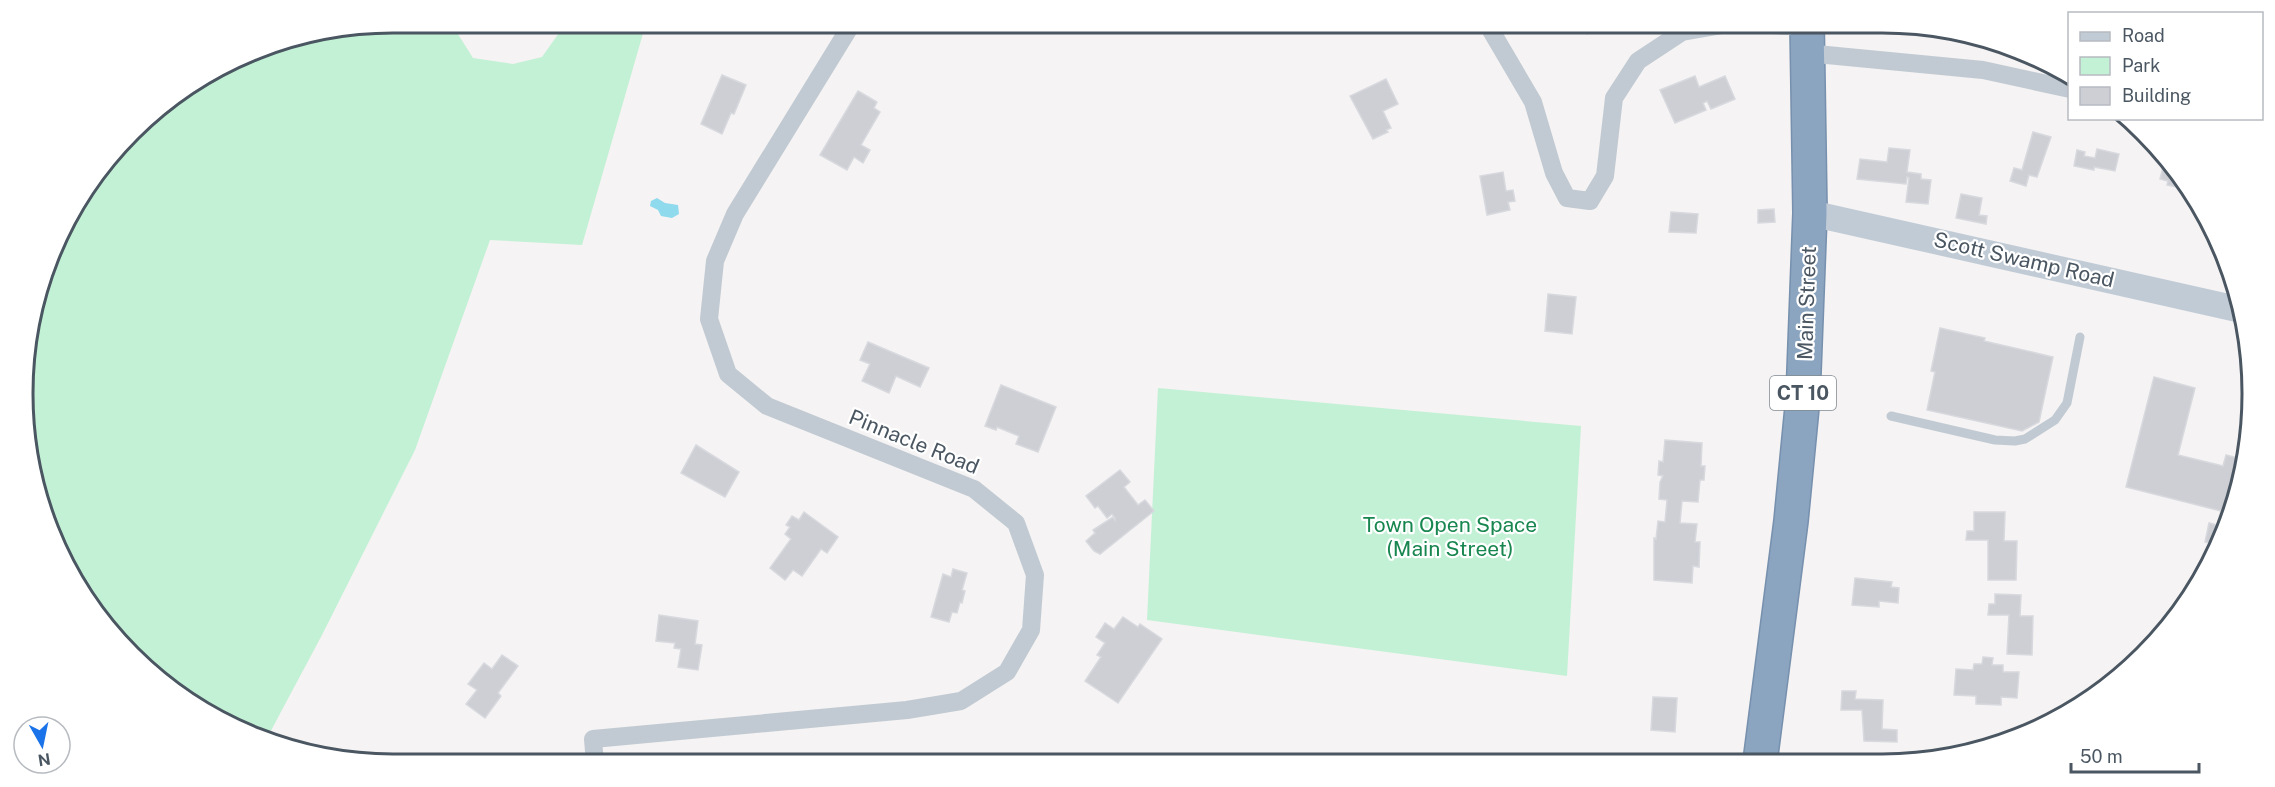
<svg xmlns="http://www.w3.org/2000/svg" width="2275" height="787" font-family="'Public Sans',sans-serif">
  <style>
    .green { fill: #c3f1d5 }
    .water { fill: #90daee }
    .building { fill: #cdcfd5; stroke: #d7d9de; stroke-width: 1.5 }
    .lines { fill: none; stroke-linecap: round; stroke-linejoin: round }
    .highway-casing { stroke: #7690ad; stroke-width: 36 }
    .lane { stroke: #c1cad2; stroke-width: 9 }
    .street { stroke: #c1cad2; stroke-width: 18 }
    .secondary { stroke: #c1cbd6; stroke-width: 26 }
    .highway { stroke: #8ba5c1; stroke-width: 33 }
    .labels { text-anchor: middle; stroke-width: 4.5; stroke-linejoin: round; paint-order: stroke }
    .shield { fill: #fff; stroke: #808990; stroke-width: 1.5 }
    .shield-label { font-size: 20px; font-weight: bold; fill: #4a5661 }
    .street-label { font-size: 21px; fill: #4a5661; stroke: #fff }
    .park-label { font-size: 21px; fill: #17864f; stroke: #fff }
    .rim { fill: none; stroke: #4a5661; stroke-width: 3 }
  </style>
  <rect width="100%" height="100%" fill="#f5f3f3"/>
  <g class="green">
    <path d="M394,22L451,23L473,58L513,64L542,57L566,23H646L582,245L490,240L415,450L322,635L267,738L187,702L85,600L35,489L26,345L61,229L149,115L252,51Z"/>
    <path d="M1158,388L1581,426L1567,676L1147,620Z"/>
  </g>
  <path class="water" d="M657,198L665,203L678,205L679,214L672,218L661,216L658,210L650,206L651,201Z"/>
  <g class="building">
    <path d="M1020,22H1046V27Z"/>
    <path d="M1580,22H1604L1587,34Z"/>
    <path d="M722,75L746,85L734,114L731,113L722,134L701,124Z"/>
    <path d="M1695,76L1699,87L1725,76L1735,99L1711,109L1707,101L1703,103L1706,110L1675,123L1660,90Z"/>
    <path d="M1386,79L1398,104L1383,111L1391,128L1386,130L1388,132L1373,139L1350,96Z"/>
    <path d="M858,91L877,102L874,108L880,112L861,145L870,150L863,163L854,157L847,170L820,155Z"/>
    <path d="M2033,132L2051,137L2037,177L2029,175L2026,186L2010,181L2014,168L2022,170Z"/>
    <path d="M1889,148L1910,150L1907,172L1921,174V179L1931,180L1928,204L1906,202L1909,178L1907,177L1906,184L1857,179L1860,159L1887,162Z"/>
    <path d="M2097,149L2119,154L2115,171L2094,167V170L2074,166L2077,150L2085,152L2084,156L2095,158Z"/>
    <path d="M2164,163L2186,189L2167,185L2168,181L2160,179Z"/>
    <path d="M1503,172L1506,191L1513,190L1515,201L1508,202L1510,210L1487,215L1480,176Z"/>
    <path d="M1961,194L1982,198L1979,215L1987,216L1986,224L1956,218Z"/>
    <path d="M1774,209L1775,222L1758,223V210Z"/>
    <path d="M1671,212L1698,214L1696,233L1669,232Z"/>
    <path d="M1548,294L1576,297L1572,334L1545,331Z"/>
    <path d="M1940,328L1985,338L1984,341L2053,357L2039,422L2022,431L1927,410L1935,372L1931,371Z"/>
    <path d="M868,342L929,368L920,387L896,376L889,393L862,381L870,364L860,360Z"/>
    <path d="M2154,377L2195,388L2178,455L2223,466L2226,455L2242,459L2240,489L2217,545L2205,542L2209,523L2217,525L2221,511L2126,487Z"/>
    <path d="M1001,385L1056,407L1038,452L1016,444L1019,436L997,427L996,430L985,426Z"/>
    <path d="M1665,440L1702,443L1701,466H1705L1704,480H1700L1698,502L1682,501L1680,523L1697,524L1695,542H1700L1699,567L1693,566L1692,583L1654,580V538L1656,539L1658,521L1665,522L1667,500L1659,499L1660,482L1663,476L1658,475L1659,461L1663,462Z"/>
    <path d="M696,445L739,472L725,497L681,473Z"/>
    <path d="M1120,470L1130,482L1124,487L1138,505L1145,500L1154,511L1100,554L1094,551L1086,541L1095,533L1093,530L1113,517L1115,520V518L1112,514L1107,518L1098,506L1095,508L1086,496Z"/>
    <path d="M804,512L838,537L827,553L821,549L802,576L793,570L785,580L770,568L791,539L785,534L790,527L786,525L792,516L799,520Z"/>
    <path d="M1974,512H2005L2004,541H2017L2016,580H1988V540H1966L1967,531H1974Z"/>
    <path d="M953,569L967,573L962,590L965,591L962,603L960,602L957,613L952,612L949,622L931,617L943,574L951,577Z"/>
    <path d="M1855,578L1892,582L1891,587L1899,588L1898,603L1879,601V607L1852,605Z"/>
    <path d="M1995,594L2021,595L2020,616H2033L2032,655L2007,654L2009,615H1988L1989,604H1995Z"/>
    <path d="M659,615L698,621L695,644L702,645L698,670L678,667L681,649L674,648L675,643L656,641Z"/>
    <path d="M1123,617L1138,627L1140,624L1162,639L1118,703L1085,681L1101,657L1097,655L1105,643L1096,637L1105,623L1114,629Z"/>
    <path d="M502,655L518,666L498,693L501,696L485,718L466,704L477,690L468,684L484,663L492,669Z"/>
    <path d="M1983,657L1993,658L1992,665H2003V672H2019L2017,698L2001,697V705L1976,704V696L1954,695L1956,669L1973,670L1974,664H1982Z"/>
    <path d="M1842,691H1856L1855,699L1883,700L1882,729L1897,730V742L1864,741L1862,710H1841Z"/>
    <path d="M1653,697L1677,698L1675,732L1651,730Z"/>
    <path d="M849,760L874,763L849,764Z"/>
  </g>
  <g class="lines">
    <defs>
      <path id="highway" d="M1760,762L1791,521L1803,397L1810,213L1807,22"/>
    </defs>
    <use href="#highway" class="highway-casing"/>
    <path class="lane" d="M1891,416L1995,440L2015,441L2025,439L2055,420L2067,403L2080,337"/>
    <g class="street">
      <path d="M1486,22L1533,102L1554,173L1567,198L1590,201L1605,176L1614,98L1638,61L1682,32L1734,23L1807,27"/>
      <path d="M1806,53L1983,70L2070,89"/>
      <path d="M595,764L593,739L907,710L961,701L1007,672L1031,630L1035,575L1016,523L974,489L767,406L728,374L709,319L715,261L735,214L853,22"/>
    </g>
    <path class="secondary" d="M1810,213L2237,309"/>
    <use href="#highway" class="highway"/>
  </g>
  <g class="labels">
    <rect class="shield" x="1770" y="376" width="66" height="34" rx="4.5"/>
    <g class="shield-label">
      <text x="1803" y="400">CT 10</text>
    </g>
    <g class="street-label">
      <text transform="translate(2024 260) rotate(13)" y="7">Scott Swamp Road</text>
      <text transform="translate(1807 303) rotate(-88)" y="7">Main Street</text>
      <text transform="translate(914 442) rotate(22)" y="7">Pinnacle Road</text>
    </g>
    <g class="park-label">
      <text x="1450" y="532">Town Open Space<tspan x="1450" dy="24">(Main Street)</tspan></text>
    </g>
  </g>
  <path d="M0 0H2275V787H0ZM393 33H1882A360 360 0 0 1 2242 393V394A360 360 0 0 1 1882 754H393A360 360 0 0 1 33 394V393A360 360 0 0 1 393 33Z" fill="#fff" fill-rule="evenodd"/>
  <path class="rim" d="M393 33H1882A360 360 0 0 1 2242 393V394A360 360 0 0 1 1882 754H393A360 360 0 0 1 33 394V393A360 360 0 0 1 393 33Z"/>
  <rect x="2068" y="12" width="195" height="108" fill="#ffffff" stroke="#b7bbc0" stroke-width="1.5"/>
  <rect x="2080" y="32" width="30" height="9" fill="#c1cbd6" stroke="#b7bbc0" stroke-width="1.5"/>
  <text x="2122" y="42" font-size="18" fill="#4a5661">Road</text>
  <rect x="2080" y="57" width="30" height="18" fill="#c3f1d5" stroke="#b7bbc0" stroke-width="1.5"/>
  <text x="2122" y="72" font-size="18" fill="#4a5661">Park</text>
  <rect x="2080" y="87" width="30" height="18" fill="#cdcfd5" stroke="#b7bbc0" stroke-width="1.5"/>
  <text x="2122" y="102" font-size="18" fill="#4a5661">Building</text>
  <g transform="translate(42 745) rotate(171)"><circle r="28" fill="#ffffff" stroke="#b7bbc0" stroke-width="1.5"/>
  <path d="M0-4.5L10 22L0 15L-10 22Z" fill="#1a73e8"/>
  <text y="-9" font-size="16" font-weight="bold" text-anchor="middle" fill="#4a5661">N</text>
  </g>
  <path d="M2071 763v9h128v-9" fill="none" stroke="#4a5661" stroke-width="3"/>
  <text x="2080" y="763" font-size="18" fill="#4a5661" stroke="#ffffff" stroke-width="4.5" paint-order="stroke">50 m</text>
</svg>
